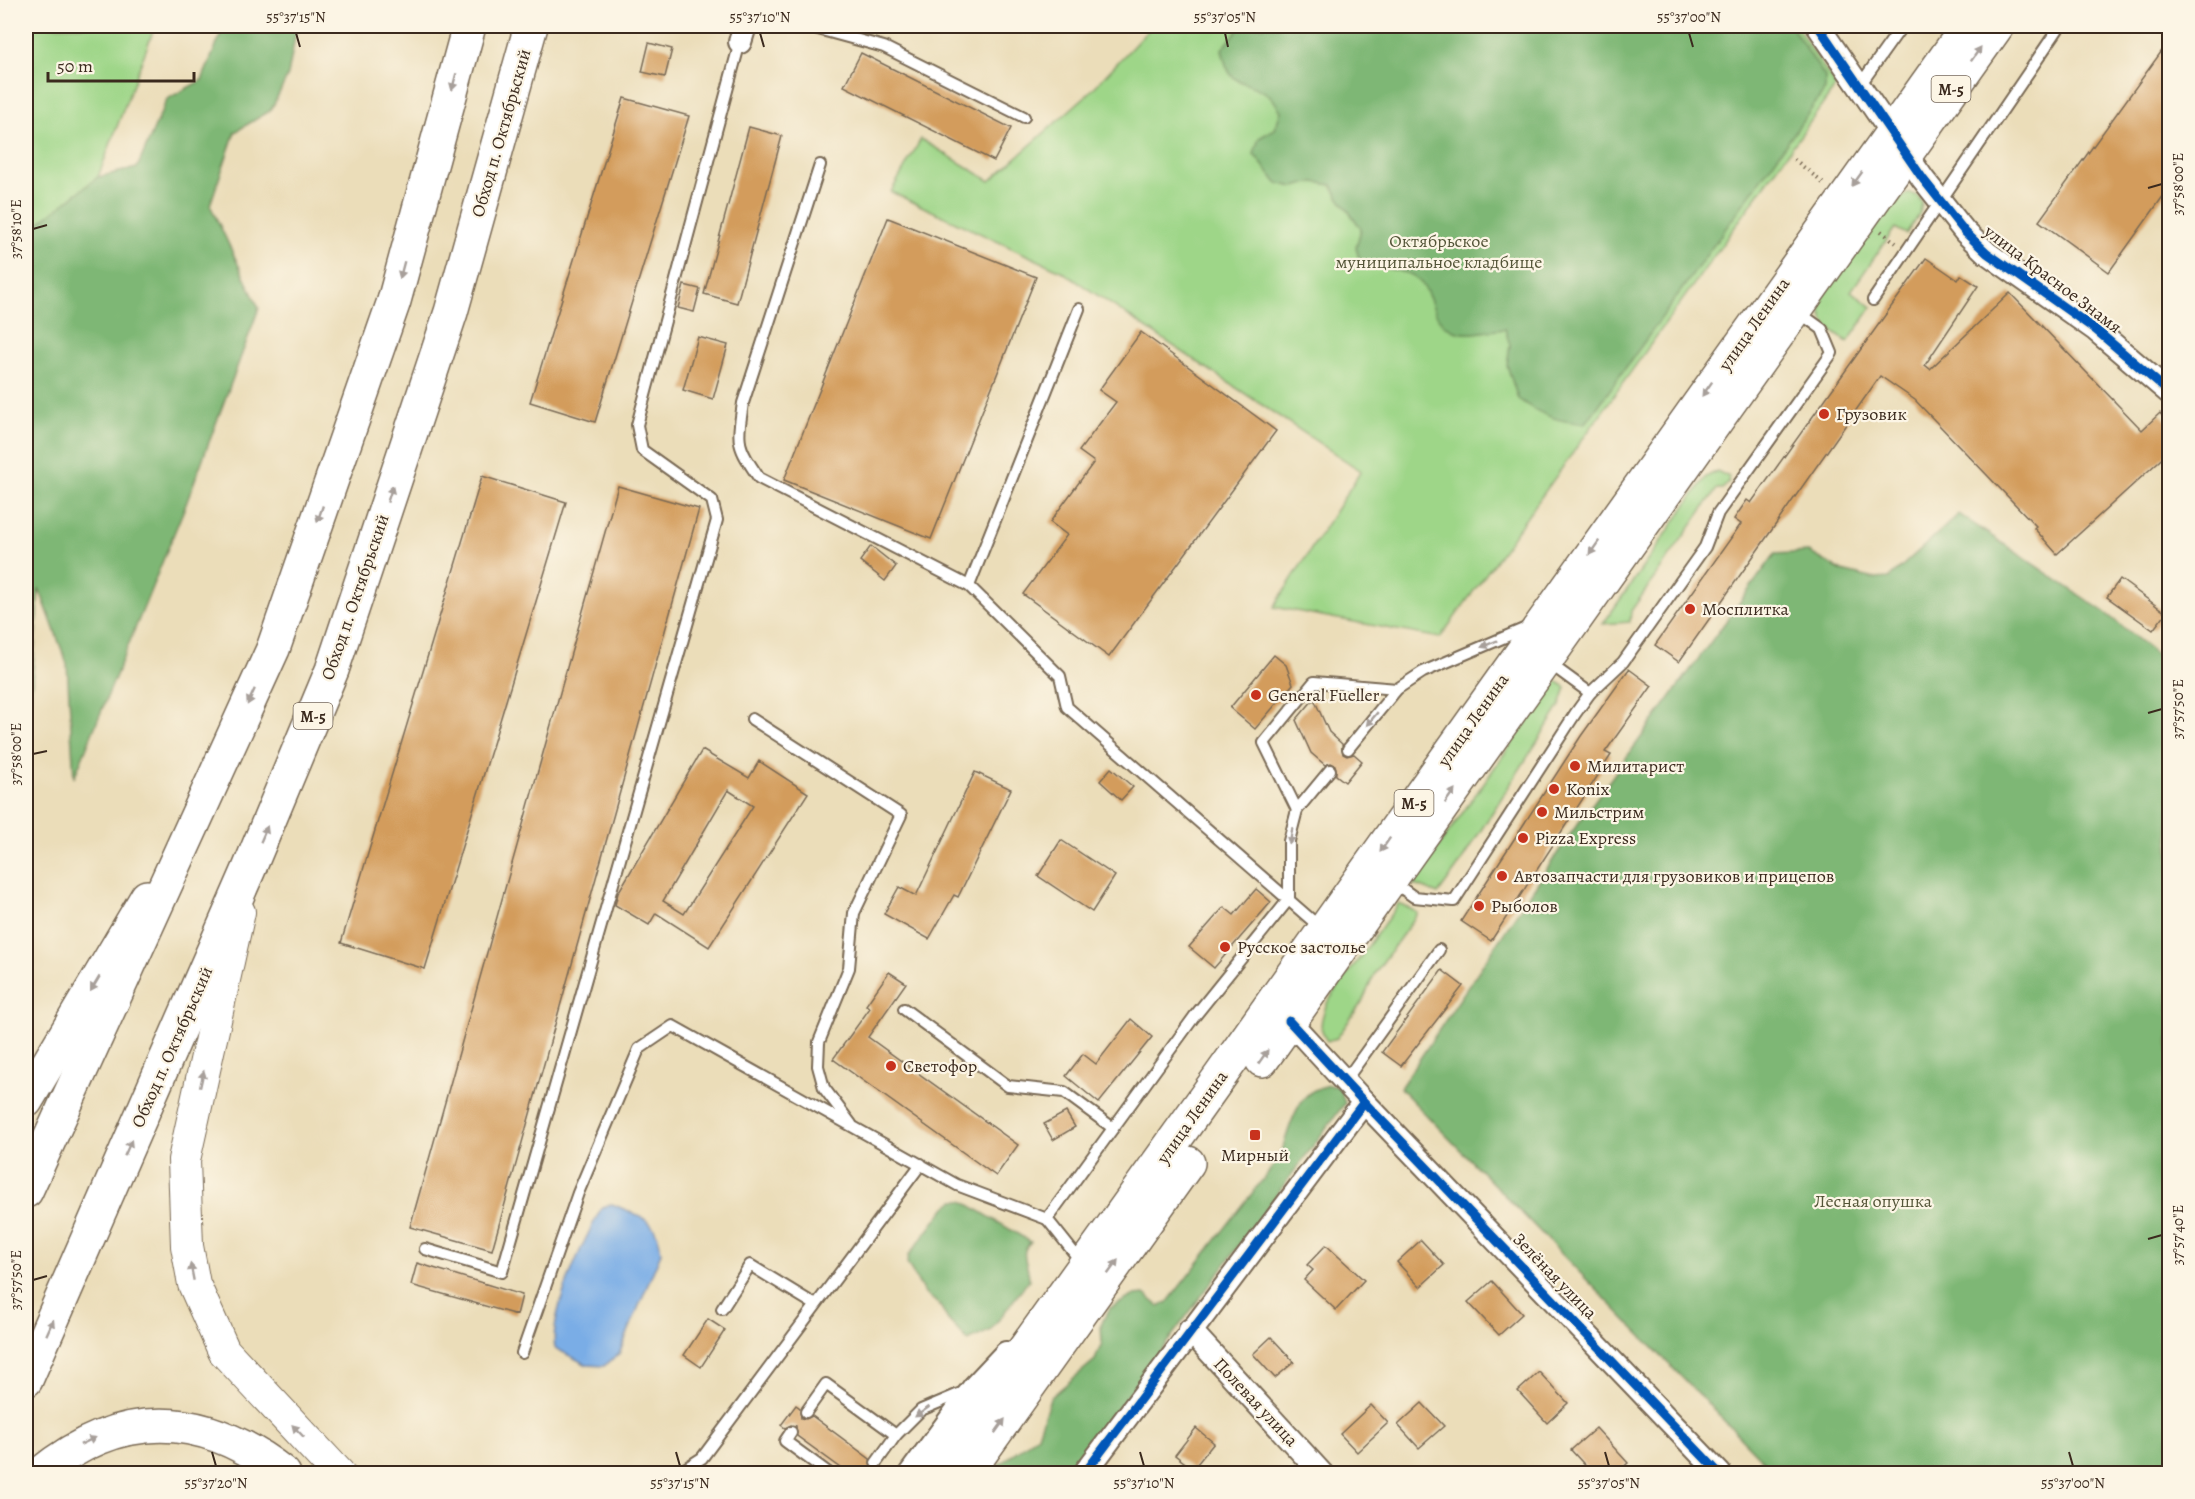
<svg xmlns="http://www.w3.org/2000/svg" width="2195" height="1499" font-family="Alegreya,serif">
  <style>
    .green { fill: #9ed688; stroke: #6c8053; stroke-width: 1.5 }
    .forest { fill: #7eb774; stroke: #5c7049; stroke-width: 1.5 }
    .water { fill: #7aade6; stroke: #5a6c82; stroke-width: 1.5 }
    .building { fill: #d39c5c; fill-rule: evenodd }
    .lines { fill: none; stroke-linecap: round; stroke-linejoin: round }
    .service-casing { stroke: #796954; stroke-width: 14 }
    .minor-casing { stroke: #796954; stroke-width: 26 }
    .secondary-casing { stroke: #796954; stroke-width: 34 }
    .primary-casing { stroke: #796954; stroke-width: 36 }
    .trunk-casing { stroke: #796954; stroke-width: 36 }
    .path { stroke: #796954; stroke-width: 4; stroke-dasharray: 1.5 4.5; stroke-linecap: butt }
    .service { stroke: #fff; stroke-width: 10 }
    .minor { stroke: #fff; stroke-width: 22 }
    .secondary { stroke: #fff; stroke-width: 32 }
    .primary { stroke: #fff; stroke-width: 33 }
    .trunk { stroke: #fff; stroke-width: 33 }
    .cycleway-casing { stroke: #fcf5e5; stroke-width: 13 }
    .cycleway { stroke: #0057b8; stroke-width: 9 }
    .oneway { fill: #a79f9a }
    .ticks { fill: none; stroke: #3b2a1e; stroke-width: 2 }
    .poi-dot { fill: #c8321e; stroke: #fcf5e5; stroke-width: 2 }
    .labels { text-anchor: middle; stroke-width: 4.5; stroke-linejoin: round; paint-order: stroke }
    .shield { fill: #fcf5e5; stroke: #75675a; stroke-width: 1.5 }
    .shield-label { font-size: 16px; font-weight: bold; fill: #3b2a1e }
    .street-label { font-size: 18px; fill: #3b2a1e; stroke: #fcf5e5 }
    .park-label { font-size: 18px; fill: #545538; stroke: #fcf5e5 }
    .poi-label { font-size: 18px; fill: #3b2a1e; stroke: #fcf5e5; text-anchor: start }
    .neatline { fill: none; stroke: #3b2a1e; stroke-width: 2 }
    .ticks-label { font-size: 15px; text-anchor: middle; fill: #3b2a1e }
  </style>
  <rect width="100%" height="100%" fill="#fcf5e5"/>
  <filter id="ink" filterUnits="userSpaceOnUse"><feTurbulence type="fractalNoise" baseFrequency=".0167" numOctaves="2"/><feDisplacementMap in="SourceGraphic" scale="12" xChannelSelector="R" yChannelSelector="G"/><feConvolveMatrix kernelMatrix="1 2 1 2 8 2 1 2 1" color-interpolation-filters="sRGB"/></filter>
  <filter id="wash" filterUnits="userSpaceOnUse"><feTurbulence type="fractalNoise" baseFrequency=".008" numOctaves="4" result="noise"/><feDisplacementMap in="SourceGraphic" scale="24" xChannelSelector="R" yChannelSelector="G"/><feGaussianBlur stdDeviation="1.35" result="paint"/><feColorMatrix in="noise" values="0 0 0 0 0 0 0 0 0 0 0 0 0 0 0 0 0 1.4 0 .05"/><feComposite in="paint" operator="in"/></filter>
  <g filter="url(#wash)">
    <rect width="100%" height="100%" fill="#ebddb9"/>
    <g class="green">
      <path d="M26,26H155L98,177L26,233Z"/>
      <path d="M1152,26H1796L1836,86L1440,638L1274,607L1361,471L1061,271L891,192L921,139L990,181L1089,93Z"/>
      <path d="M1910,193L1918,196L1922,203L1920,213L1906,234L1895,228L1851,291L1872,307L1848,342C1829,331 1815,319 1823,296L1887,204Z"/>
      <path d="M1717,471L1729,477V483L1722,489H1717L1631,611L1630,622L1603,624L1706,477Z"/>
      <path d="M1556,681L1566,687L1560,706L1457,868L1438,894L1412,884Z"/>
      <path d="M1399,903L1418,913L1375,973L1362,1002L1337,1038L1327,1041C1317,1027 1322,1018 1327,1003Z"/>
    </g>
    <g class="forest">
      <path d="M224,26H297L288,75L271,110L235,132L210,205L259,308L186,504L74,778L67,664L39,588L26,759V233L98,177L137,168L167,99L202,80Z"/>
      <path d="M1242,26H1791L1825,77V90L1586,423C1558,423 1540,414 1518,399L1507,365L1510,345L1505,329C1471,333 1446,343 1432,304C1428,294 1424,284 1415,277C1406,270 1373,267 1361,264L1356,248L1361,229C1352,213 1339,203 1332,185L1314,182L1294,187L1277,183L1254,154L1259,138L1275,129L1281,111C1277,106 1274,99 1269,95C1241,76 1230,91 1222,49Z"/>
      <path d="M1959,514L2103,611L2169,664V1473H1775L1400,1088L1569,836L1775,554L1809,552L1842,571L1875,579L1889,578Z"/>
      <path d="M1329,1085L1339,1087L1345,1103L1070,1473L987,1474L1038,1435L1050,1398L1095,1360L1102,1343L1101,1324L1110,1308L1135,1295L1144,1294L1159,1306L1167,1303L1281,1156C1285,1139 1296,1101 1311,1092C1316,1088 1323,1087 1329,1085Z"/>
      <path d="M954,1201H963L1031,1242C1017,1253 1030,1266 1029,1280L991,1330L968,1341L948,1320L939,1304L925,1294L907,1263L909,1255L946,1207Z"/>
    </g>
    <path class="water" d="M612,1204C641,1217 658,1218 661,1253L619,1354L604,1366L587,1365L555,1348C549,1311 584,1240 602,1207Z"/>
    <g id="blocks">
      <g class="building">
        <path d="M2169,41V188L2109,272L2039,221Z"/>
        <path d="M649,43L672,49L665,77L642,72Z"/>
        <path d="M861,53L1011,128L994,161L844,86Z"/>
        <path d="M624,98L689,116L595,422L530,402Z"/>
        <path d="M749,127L782,136L737,303L704,294Z"/>
        <path d="M888,218L1036,277L931,539L784,480Z"/>
        <path d="M1926,258L1958,280L1961,275L1978,286L1925,365L1930,369L2010,293L2142,430L2160,413L2169,424V452L2057,554L2034,528L2036,526L1915,400L1880,376L1679,662L1655,645L1741,524L1734,519L1747,500L1751,503Z"/>
        <path d="M684,285L700,289L694,312L678,308Z"/>
        <path d="M1141,332L1276,431L1109,657L1023,594L1067,535L1050,522L1094,462L1079,451L1116,402L1099,390Z"/>
        <path d="M698,337L728,345L713,399L683,390Z"/>
        <path d="M482,476L566,502L425,969L341,943Z"/>
        <path d="M618,486L699,509L492,1250L410,1227Z"/>
        <path d="M871,546L896,566L885,581L860,561Z"/>
        <path d="M2120,579L2166,613L2153,630L2107,597Z"/>
        <path d="M1274,655L1286,665L1293,684L1255,729L1230,708Z"/>
        <path d="M1629,669L1652,686L1605,752L1611,755L1491,941L1461,921L1581,736Z"/>
        <path d="M1314,699L1329,732L1342,744L1343,754L1347,756L1354,754L1362,761L1345,782L1336,775L1335,765L1331,763L1325,765L1311,753L1296,720Z"/>
        <path d="M702,750L749,778L759,761L808,793L709,947L656,913L649,925L615,905L618,893ZM728,790L753,806L684,914L663,901Z"/>
        <path d="M1111,768L1133,787L1121,800L1100,781Z"/>
        <path d="M975,772L1011,789L958,897L954,895L929,939L884,914L899,887L916,896Z"/>
        <path d="M1061,840L1115,876L1092,912L1038,876Z"/>
        <path d="M1256,889L1271,902L1214,968L1189,947L1224,907L1234,915Z"/>
        <path d="M1442,970L1463,986L1401,1066L1382,1052Z"/>
        <path d="M889,972L906,983L868,1037L1018,1145L996,1176L833,1059L870,1008L866,1005Z"/>
        <path d="M1131,1019L1152,1037L1099,1103L1066,1076L1083,1054L1096,1064Z"/>
        <path d="M1066,1112L1075,1127L1053,1140L1044,1124Z"/>
        <path d="M1421,1240L1444,1265L1420,1287L1397,1262Z"/>
        <path d="M1326,1245L1364,1280L1336,1310L1304,1280L1313,1270L1307,1265Z"/>
        <path d="M417,1263L522,1295L517,1315L411,1285Z"/>
        <path d="M1492,1281L1522,1314L1499,1335L1468,1302Z"/>
        <path d="M708,1319L725,1330L701,1367L684,1355Z"/>
        <path d="M1271,1337L1294,1362L1275,1378L1253,1354Z"/>
        <path d="M1539,1372L1568,1403L1547,1423L1518,1391Z"/>
        <path d="M1422,1403L1444,1426L1419,1448L1398,1425Z"/>
        <path d="M796,1405L800,1408L801,1418L806,1419L812,1416L870,1459L871,1469L876,1470L882,1468L890,1473H848L797,1436L796,1426L791,1425L785,1428L781,1425Z"/>
        <path d="M1371,1405L1388,1423L1357,1452L1340,1434Z"/>
        <path d="M1196,1428L1214,1443L1193,1469L1175,1455Z"/>
        <path d="M1596,1428L1628,1463L1617,1473H1592L1571,1450Z"/>
      </g>
    </g>
  </g>
  <g filter="url(#ink)">
    <use href="#blocks" fill-opacity="0" stroke="#796954" stroke-width="1.5"/>
    <g class="lines">
      <defs>
        <g id="service">
          <path d="M807,26L884,47L1024,117"/>
          <path d="M1860,85L1902,26"/>
          <path d="M820,165L743,403C737,444 736,444 759,478L969,586L1060,676L1067,707L1322,929"/>
          <path d="M1873,300L2060,26"/>
          <path d="M969,586L1079,309"/>
          <path d="M1549,663L1590,693"/>
          <path d="M752,719L901,815L854,913L849,968L819,1042L818,1066L824,1088L851,1124"/>
          <path d="M1348,749L1397,689L1423,672L1526,628"/>
          <path d="M1297,810L1264,743L1314,682L1397,689"/>
          <path d="M1393,882L1414,897L1454,901L1575,714L1590,693L1623,662L1705,547L1718,513L1832,353L1822,329L1797,311"/>
          <path d="M904,1009L1008,1086L1064,1092L1113,1128"/>
          <path d="M1345,1081L1439,950"/>
          <path d="M425,1249L502,1272L717,520L712,500L642,450L637,425L740,42"/>
          <path d="M1082,1263L1047,1219L1194,1017L1289,899V841L1297,810L1330,770"/>
          <path d="M722,1309L750,1265L814,1304"/>
          <path d="M522,1353L578,1193L639,1049L673,1026L957,1185L1047,1219"/>
          <path d="M806,1412L826,1384L896,1435"/>
          <path d="M791,1432L785,1441L830,1474"/>
          <path d="M876,1463L896,1435L921,1410L966,1391"/>
          <path d="M677,1474L702,1458L921,1164"/>
        </g>
        <g id="minor">
          <path d="M1818,26L1923,179L1965,232L1987,253L2096,330L2170,393"/>
          <path d="M740,42L745,26"/>
          <path d="M1364,1102L1720,1474"/>
          <path d="M1190,1330L1322,1474"/>
          <path d="M910,1474L974,1387L1006,1353"/>
          <path d="M1084,1474L1364,1102L1289,1021"/>
        </g>
        <path id="secondary" d="M239,912L184,1160L187,1246L194,1284L224,1351L339,1474"/>
        <g id="primary">
          <path d="M1262,1060L1997,26"/>
          <path d="M26,1101L147,897"/>
          <path d="M40,1474C120,1408 203,1410 284,1474"/>
          <path d="M935,1474C1282,993 1623,507 1968,26"/>
          <path d="M966,1474L1188,1163"/>
        </g>
        <g id="trunk">
          <path d="M26,1191L273,649L394,301L469,26"/>
          <path d="M26,1380L249,869L332,670L451,312L531,26"/>
        </g>
      </defs>
      <use href="#service" class="service-casing"/>
      <use href="#minor" class="minor-casing"/>
      <use href="#secondary" class="secondary-casing"/>
      <use href="#primary" class="primary-casing"/>
      <use href="#trunk" class="trunk-casing"/>
      <g class="path">
        <path d="M1794,159L1824,184"/>
        <path d="M1881,231L1896,243"/>
      </g>
      <use href="#service" class="service"/>
      <use href="#minor" class="minor"/>
      <use href="#secondary" class="secondary"/>
      <use href="#primary" class="primary"/>
      <use href="#trunk" class="trunk"/>
      <defs>
        <g id="cycleway">
          <path d="M1818,26L1923,179L1965,232L1987,253L2096,330L2170,393"/>
          <path d="M1364,1102L1720,1474"/>
          <path d="M1084,1474L1364,1102L1289,1021"/>
        </g>
      </defs>
      <use href="#cycleway" class="cycleway-casing"/>
      <use href="#cycleway" class="cycleway"/>
    </g>
    <defs><path id="oneway-solid" d="M-6-.8H1V-3.2L6.5 0L1 3.2V.8H-6Z" transform="scale(1.5)"/></defs>
    <g class="oneway">
      <use href="#oneway-solid" transform="translate(1976 54) rotate(-55)"/>
      <use href="#oneway-solid" transform="translate(454 82) rotate(105)"/>
      <use href="#oneway-solid" transform="translate(1857 179) rotate(126)"/>
      <use href="#oneway-solid" transform="translate(402 270) rotate(105)"/>
      <use href="#oneway-solid" transform="translate(1707 389) rotate(125)"/>
      <use href="#oneway-solid" transform="translate(390 494) rotate(-72)"/>
      <use href="#oneway-solid" transform="translate(320 514) rotate(109)"/>
      <use href="#oneway-solid" transform="translate(1594 548) rotate(125)"/>
      <use href="#oneway-solid" transform="translate(1489 644) rotate(157)"/>
      <use href="#oneway-solid" transform="translate(251 697) rotate(115)"/>
      <use href="#oneway-solid" transform="translate(1372 719) rotate(130)"/>
      <use href="#oneway-solid" transform="translate(1450 796) rotate(-55)"/>
      <use href="#oneway-solid" transform="translate(264 834) rotate(-67)"/>
      <use href="#oneway-solid" transform="translate(1291 836) rotate(100)"/>
      <use href="#oneway-solid" transform="translate(1385 845) rotate(125)"/>
      <use href="#oneway-solid" transform="translate(95 984) rotate(121)"/>
      <use href="#oneway-solid" transform="translate(1263 1057) rotate(-55)"/>
      <use href="#oneway-solid" transform="translate(202 1079) rotate(-77)"/>
      <use href="#oneway-solid" transform="translate(128 1148) rotate(-66)"/>
      <use href="#oneway-solid" transform="translate(1113 1267) rotate(-54)"/>
      <use href="#oneway-solid" transform="translate(192 1272) rotate(-101)"/>
      <use href="#oneway-solid" transform="translate(50 1327) rotate(-66)"/>
      <use href="#oneway-solid" transform="translate(922 1412) rotate(145)"/>
      <use href="#oneway-solid" transform="translate(1000 1426) rotate(-54)"/>
      <use href="#oneway-solid" transform="translate(298 1431) rotate(-134)"/>
      <use href="#oneway-solid" transform="translate(88 1441) rotate(-25)"/>
    </g>
  </g>
  <path class="ticks" d="M296,33L300,47M760,33L764,47M1225,33L1228,47M1689,33L1693,47M2148,188L2162,184M33,229L47,225M2148,713L2162,709M33,754L47,751M2148,1239L2162,1235M33,1280L47,1276M212,1452L216,1466M676,1452L680,1466M1140,1452L1144,1466M1605,1452L1609,1466M2069,1452L2073,1466"/>
  <g class="poi-dot">
    <circle cx="1824" cy="414" r="6"/>
    <circle cx="1690" cy="609" r="6"/>
    <circle cx="1256" cy="695" r="6"/>
    <circle cx="1575" cy="766" r="6"/>
    <circle cx="1554" cy="789" r="6"/>
    <circle cx="1542" cy="812" r="6"/>
    <circle cx="1523" cy="838" r="6"/>
    <circle cx="1502" cy="876" r="6"/>
    <circle cx="1479" cy="906" r="6"/>
    <circle cx="1225" cy="947" r="6"/>
    <circle cx="891" cy="1066" r="6"/>
    <rect x="1249" y="1129" width="12" height="12" rx="3"/>
  </g>
  <g class="labels">
    <g class="shield">
      <rect x="1931.5" y="76" width="39" height="26" rx="4.5"/>
      <rect x="293.5" y="703" width="39" height="26" rx="4.5"/>
      <rect x="1394.5" y="790" width="39" height="26" rx="4.5"/>
    </g>
    <g class="shield-label">
      <text x="1951" y="95">М-5</text>
      <text x="313" y="722">М-5</text>
      <text x="1414" y="809">М-5</text>
    </g>
    <g class="street-label">
      <text transform="translate(501 133) rotate(-74)" y="6">Обход п. Октябрьский</text>
      <text transform="translate(2053 279) rotate(37)" y="6">улица Красное Знамя</text>
      <text transform="translate(1754 324) rotate(-55)" y="6">улица Ленина</text>
      <text transform="translate(355 597) rotate(-71)" y="6">Обход п. Октябрьский</text>
      <text transform="translate(1473 720) rotate(-55)" y="6">улица Ленина</text>
      <text transform="translate(172 1047) rotate(-66)" y="6">Обход п. Октябрьский</text>
      <text transform="translate(1192 1117) rotate(-55)" y="6">улица Ленина</text>
      <text transform="translate(1555 1276) rotate(46)" y="6">Зелёная улица</text>
      <text transform="translate(1256 1402) rotate(47)" y="6">Полевая улица</text>
    </g>
    <g class="park-label">
      <text x="1439" y="247">Октябрьское<tspan x="1439" dy="21">муниципальное кладбище</tspan></text>
      <text x="1873" y="1207">Лесная опушка</text>
    </g>
    <g class="poi-label">
      <text x="1836" y="420">Грузовик</text>
      <text x="1702" y="615">Мосплитка</text>
      <text x="1268" y="701">General Fueller</text>
      <text x="1587" y="772">Милитарист</text>
      <text x="1566" y="795">Konix</text>
      <text x="1554" y="818">Мильстрим</text>
      <text x="1535" y="844">Pizza Express</text>
      <text x="1514" y="882">Автозапчасти для грузовиков и прицепов</text>
      <text x="1491" y="912">Рыболов</text>
      <text x="1237" y="953">Русское застолье</text>
      <text x="903" y="1072">Светофор</text>
      <text x="1255" y="1161" text-anchor="middle">Мирный</text>
    </g>
  </g>
  <rect width="2195" height="1499" fill="none" stroke="#fcf5e5" stroke-width="66"/>
  <path d="M48 72v9h146v-9" fill="none" stroke="#3b2a1e" stroke-width="3"/>
  <text x="57" y="72" font-size="18" fill="#3b2a1e" stroke="#fcf5e5" stroke-width="4.5" paint-order="stroke">50 m</text>
  <rect x="33" y="33" width="2129" height="1433" class="neatline"/>
  <g class="ticks-label">
    <text x="296" y="22">55°37'15"N</text>
    <text x="760" y="22">55°37'10"N</text>
    <text x="1225" y="22">55°37'05"N</text>
    <text x="1689" y="22">55°37'00"N</text>
    <text transform="translate(2178 184) rotate(-90)" y="5">37°58'00"E</text>
    <text transform="translate(16 229) rotate(-90)" y="5">37°58'10"E</text>
    <text transform="translate(2178 709) rotate(-90)" y="5">37°57'50"E</text>
    <text transform="translate(16 754) rotate(-90)" y="5">37°58'00"E</text>
    <text transform="translate(2178 1235) rotate(-90)" y="5">37°57'40"E</text>
    <text transform="translate(16 1280) rotate(-90)" y="5">37°57'50"E</text>
    <text x="216" y="1488">55°37'20"N</text>
    <text x="680" y="1488">55°37'15"N</text>
    <text x="1144" y="1488">55°37'10"N</text>
    <text x="1609" y="1488">55°37'05"N</text>
    <text x="2073" y="1488">55°37'00"N</text>
  </g>
</svg>
